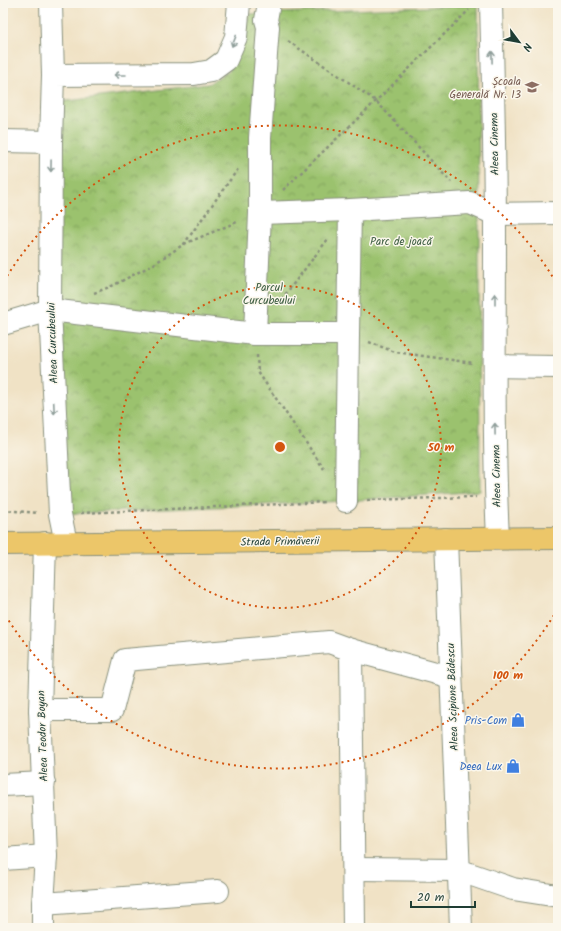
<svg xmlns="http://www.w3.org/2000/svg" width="561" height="931" font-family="Kalam,sans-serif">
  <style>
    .park { fill: url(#park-crowns); stroke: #5d8051 }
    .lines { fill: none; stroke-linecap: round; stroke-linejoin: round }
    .minor-casing { stroke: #88907c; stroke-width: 24 }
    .major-casing { stroke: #88907c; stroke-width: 24 }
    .path { stroke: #88907c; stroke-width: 2.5; stroke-dasharray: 3 3; stroke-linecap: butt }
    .minor { stroke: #fff; stroke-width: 22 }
    .major { stroke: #ecc669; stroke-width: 22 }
    .oneway { stroke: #8f9e9a }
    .ring { fill: none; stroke: #d45610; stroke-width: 2; stroke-dasharray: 2 4 }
    .labels { text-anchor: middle; stroke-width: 3; stroke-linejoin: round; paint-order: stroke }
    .education-label { font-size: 11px; fill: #785e54; stroke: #fbf7ec; text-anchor: end }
    .street-label { font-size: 11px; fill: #1f3d34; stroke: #fbf7ec }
    .park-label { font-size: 11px; fill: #3e5e42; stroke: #fbf7ec }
    .shop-label { font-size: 11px; fill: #366cbe; stroke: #fbf7ec; text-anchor: end }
    .centre { fill: #d45610; stroke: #fbf7ec; stroke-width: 2 }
    .ring-label { font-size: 12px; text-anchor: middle; font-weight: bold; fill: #d45610; stroke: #fbf7ec; stroke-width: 3; stroke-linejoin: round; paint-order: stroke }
  </style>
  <defs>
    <pattern id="park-crowns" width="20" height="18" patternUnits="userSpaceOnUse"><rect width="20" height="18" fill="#9bc26e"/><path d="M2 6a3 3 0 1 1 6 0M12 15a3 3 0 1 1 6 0" fill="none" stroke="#7e9f5b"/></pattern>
  </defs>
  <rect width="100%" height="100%" fill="#fbf7ec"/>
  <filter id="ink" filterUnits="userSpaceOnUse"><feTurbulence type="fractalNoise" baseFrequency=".025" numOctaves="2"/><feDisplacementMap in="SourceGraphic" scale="8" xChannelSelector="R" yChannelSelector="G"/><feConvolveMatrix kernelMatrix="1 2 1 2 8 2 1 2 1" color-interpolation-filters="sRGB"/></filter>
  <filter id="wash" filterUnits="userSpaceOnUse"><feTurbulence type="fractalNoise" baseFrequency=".012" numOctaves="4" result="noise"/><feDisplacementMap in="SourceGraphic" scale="16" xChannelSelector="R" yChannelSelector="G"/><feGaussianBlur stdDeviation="0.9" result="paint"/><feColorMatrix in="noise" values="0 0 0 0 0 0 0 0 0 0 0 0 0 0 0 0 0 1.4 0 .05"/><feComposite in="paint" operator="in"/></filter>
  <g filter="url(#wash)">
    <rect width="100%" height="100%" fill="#f0e2c5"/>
    <path class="park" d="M478,5L480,491L346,501L60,514L59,102L208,84L229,71L250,14Z"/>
  </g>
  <g filter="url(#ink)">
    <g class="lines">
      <defs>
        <g id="minor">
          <path d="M51,3L53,75"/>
          <path d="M491,3C493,81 495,158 495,236C495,336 493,438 498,538"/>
          <path d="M3,141L51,142"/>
          <path d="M260,213L350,210L470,203L495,214L558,213"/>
          <path d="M3,324L50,310L255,334H348"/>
          <path d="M255,334L260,213V138L268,27L266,20L269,3"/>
          <path d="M495,366L558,367"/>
          <path d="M346,501L348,334L350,210"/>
          <path d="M446,539L461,928"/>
          <path d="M66,543L60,514L50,310L51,142L53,75L194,74L211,71L226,60L236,37L239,3"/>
          <path d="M351,650L354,928"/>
          <path d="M40,710H112L125,660L329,642L351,650L451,677"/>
          <path d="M3,785L44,783"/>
          <path d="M3,859L46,856"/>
          <path d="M354,869L458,870L513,889L558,896"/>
          <path d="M43,904L218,891"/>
          <path d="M43,928V904L46,856L40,710L45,543"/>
        </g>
        <path id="major" d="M3,544L558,538"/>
      </defs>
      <use href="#minor" class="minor-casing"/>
      <use href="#major" class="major-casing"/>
      <g class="path">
        <path d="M288,41L376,101L451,182"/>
        <path d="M283,190L376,101L469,10"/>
        <path d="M184,244L237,222"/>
        <path d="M94,293L112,286L154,264L184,244L238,169"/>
        <path d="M278,304L328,239"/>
        <path d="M369,342L395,352L473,363"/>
        <path d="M257,355L258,372L324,469"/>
        <path d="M367,500L476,497"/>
        <path d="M3,510L38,513"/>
        <path d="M81,513L326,502"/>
      </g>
      <use href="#minor" class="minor"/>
      <use href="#major" class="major"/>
    </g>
    <defs><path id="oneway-shaft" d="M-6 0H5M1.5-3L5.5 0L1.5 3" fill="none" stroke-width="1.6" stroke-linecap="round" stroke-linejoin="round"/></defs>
    <g class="oneway">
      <use href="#oneway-shaft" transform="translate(234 41) rotate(112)"/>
      <use href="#oneway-shaft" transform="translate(492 57) rotate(-91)"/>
      <use href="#oneway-shaft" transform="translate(120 75) rotate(180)"/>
      <use href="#oneway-shaft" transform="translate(51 166) rotate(91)"/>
      <use href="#oneway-shaft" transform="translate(495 299) rotate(-90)"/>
      <use href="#oneway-shaft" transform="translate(54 408) rotate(87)"/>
      <use href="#oneway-shaft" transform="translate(495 429) rotate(-91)"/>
    </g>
  </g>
  <g class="ring">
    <circle cx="280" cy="447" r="161"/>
    <path d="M557 610A322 322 0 0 1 4 613M4 281A322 322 0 0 1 557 284"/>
  </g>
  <defs>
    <symbol id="school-bare" viewBox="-9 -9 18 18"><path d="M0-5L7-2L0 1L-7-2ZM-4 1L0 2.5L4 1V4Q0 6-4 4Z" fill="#8d6e63" stroke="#fbf7ec" stroke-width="2.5" paint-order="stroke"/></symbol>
    <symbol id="shop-bare" viewBox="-9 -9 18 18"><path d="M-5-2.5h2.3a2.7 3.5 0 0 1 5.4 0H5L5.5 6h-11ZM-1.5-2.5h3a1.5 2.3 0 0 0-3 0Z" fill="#3f7fe0" stroke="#fbf7ec" stroke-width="2.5" paint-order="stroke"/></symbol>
  </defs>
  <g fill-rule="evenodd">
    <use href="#school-bare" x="522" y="77" width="20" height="20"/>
    <use href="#shop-bare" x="508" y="710" width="20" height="20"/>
    <use href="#shop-bare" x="503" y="756" width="20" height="20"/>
  </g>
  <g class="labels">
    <g class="education-label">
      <text x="521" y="85">Școala<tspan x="521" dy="13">Generală Nr. 13</tspan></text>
    </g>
    <g class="street-label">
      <text transform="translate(494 144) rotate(-91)" y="4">Aleea Cinema</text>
      <text transform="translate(52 343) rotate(-92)" y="4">Aleea Curcubeului</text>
      <text transform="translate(496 476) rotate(-91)" y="4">Aleea Cinema</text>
      <text transform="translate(280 541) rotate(-1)" y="4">Strada Primăverii</text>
      <text transform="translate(452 697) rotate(-92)" y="4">Aleea Scipione Bădescu</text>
      <text transform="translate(42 736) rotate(-92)" y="4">Aleea Teodor Boyan</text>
    </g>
    <g class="park-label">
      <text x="401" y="245">Parc de joacă</text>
      <text x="269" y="291">Parcul<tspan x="269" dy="13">Curcubeului</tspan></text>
    </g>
    <g class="shop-label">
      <text x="507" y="724">Pris-Com</text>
      <text x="502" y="770">Deea Lux</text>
    </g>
  </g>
  <circle cx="280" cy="447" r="6" class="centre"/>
  <g class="ring-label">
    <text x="441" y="451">50 m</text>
    <text x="508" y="679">100 m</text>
  </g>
  <rect width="561" height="931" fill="none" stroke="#fbf7ec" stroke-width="16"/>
  <g transform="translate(519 42) rotate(122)" stroke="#fbf7ec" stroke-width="3" paint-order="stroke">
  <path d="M0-3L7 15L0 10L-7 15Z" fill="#1f3d34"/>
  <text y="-6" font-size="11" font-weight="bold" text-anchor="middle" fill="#1f3d34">N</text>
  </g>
  <path d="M411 901v6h64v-6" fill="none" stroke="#1f3d34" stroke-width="2"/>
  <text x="417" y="901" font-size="12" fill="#1f3d34" stroke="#fbf7ec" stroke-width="3" paint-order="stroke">20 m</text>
</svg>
